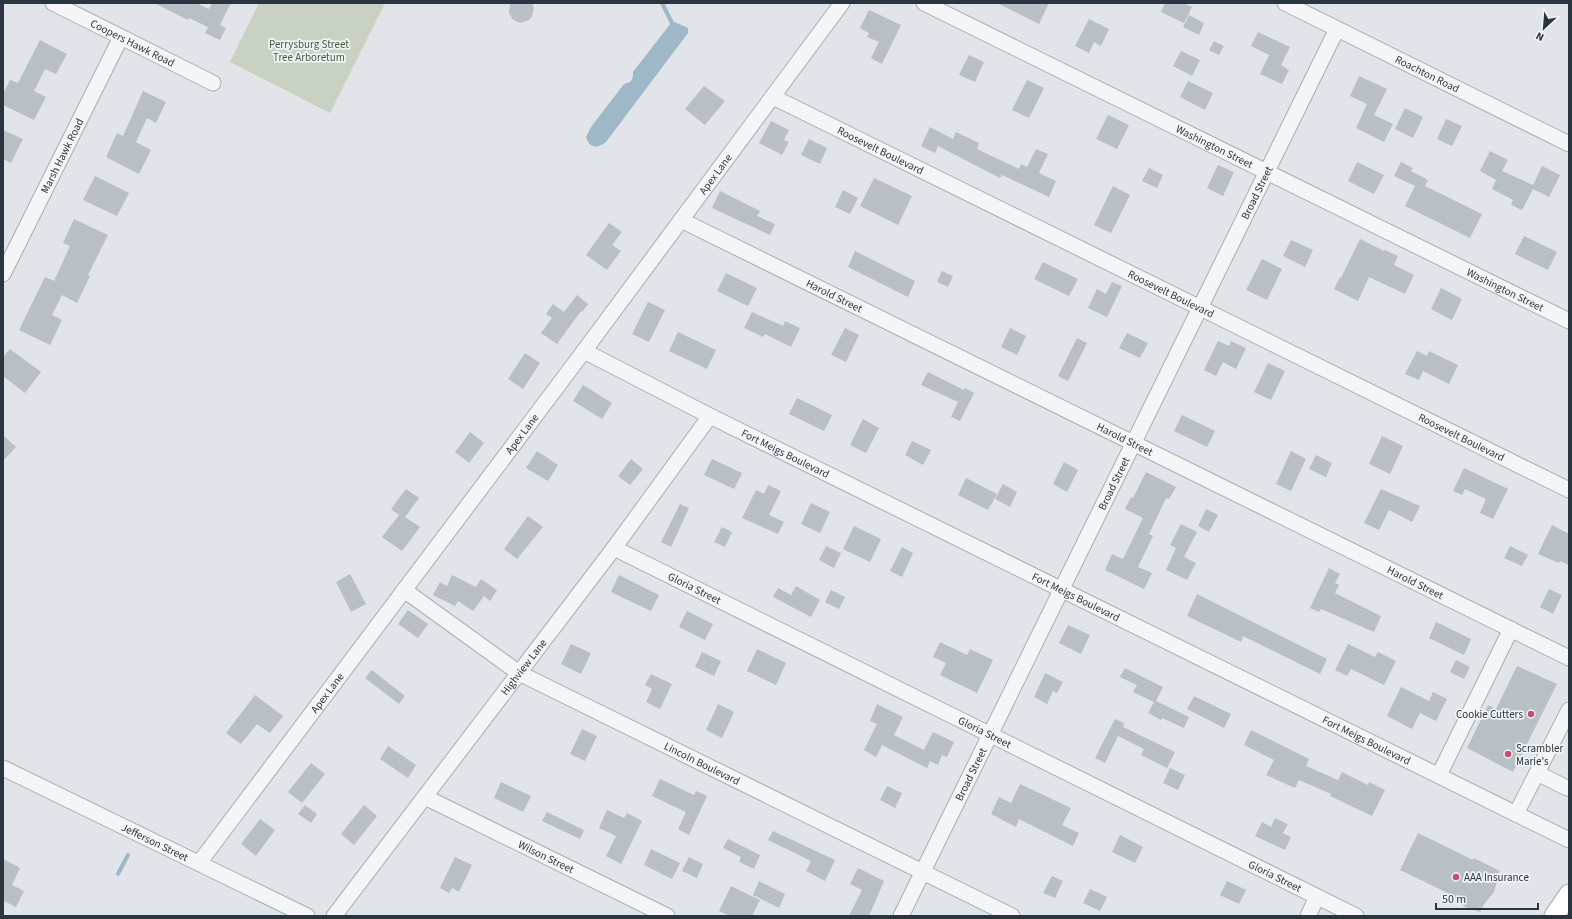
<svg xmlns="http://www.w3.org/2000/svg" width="1572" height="919" font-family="'Source Sans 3',sans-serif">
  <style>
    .green { fill: #c9d2c2 }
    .water { fill: #9eb8c7 }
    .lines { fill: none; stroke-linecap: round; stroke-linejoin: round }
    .stream { stroke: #9eb8c7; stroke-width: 4 }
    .building { fill: #b8bfc5 }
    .minor-casing { stroke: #a6adb3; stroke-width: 17 }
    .major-casing { stroke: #a1abb4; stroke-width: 21 }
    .minor { stroke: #f3f5f7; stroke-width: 15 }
    .major { stroke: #fff; stroke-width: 19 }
    .poi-dot { fill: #c74d73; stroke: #f0f4f6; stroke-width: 1.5 }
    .labels { text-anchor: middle; stroke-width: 3.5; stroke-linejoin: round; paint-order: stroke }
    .street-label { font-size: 11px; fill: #2a353f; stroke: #f0f4f6 }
    .park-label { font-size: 11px; fill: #445a38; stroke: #f0f4f6 }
    .poi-label { font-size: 11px; fill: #2a353f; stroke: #f0f4f6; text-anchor: start }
  </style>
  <rect width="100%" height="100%" fill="#e1e5e9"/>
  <path class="green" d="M259,3H385L330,113L230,62Z"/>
  <path class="water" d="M675,22L688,28V33L606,142C597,149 589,148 586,137L591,127L624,84C631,82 633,81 633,72L671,23Z"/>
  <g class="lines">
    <g class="stream">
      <path d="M662,3L672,23"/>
      <path d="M118,874L128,855"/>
    </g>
  </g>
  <g class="building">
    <path d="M154,3H196L209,9L212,3H231L220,25L226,28L220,40L205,33L208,27L189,18L188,20Z"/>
    <path d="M510,3H532L534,8L532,16L529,20L521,23L513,20L509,13Z"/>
    <path d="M997,3H1049L1039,24Z"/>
    <path d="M1165,3H1183L1192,7L1184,23L1161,12Z"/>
    <path d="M869,10L901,25L882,64L871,58L879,42L867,37L869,33L860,28Z"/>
    <path d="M1189,15L1204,23L1199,35L1183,27Z"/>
    <path d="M1089,19L1109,29L1101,46L1094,42L1089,53L1075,46Z"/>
    <path d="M1258,32L1290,47L1281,65L1289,70L1282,84L1260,74L1269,55L1251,46Z"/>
    <path d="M40,40L67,54L56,74L45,69L34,91L46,97L34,120L3,105V94L10,80L18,83Z"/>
    <path d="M1214,41L1224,46L1219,55L1209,50Z"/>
    <path d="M1181,51L1200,60L1192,76L1173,66Z"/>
    <path d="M969,55L984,62L975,82L959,75Z"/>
    <path d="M1359,76L1387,89L1374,115L1393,124L1384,142L1356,128L1367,104L1350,96Z"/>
    <path d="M1027,80L1044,88L1029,118L1012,110Z"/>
    <path d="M1188,81L1213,93L1205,110L1180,97Z"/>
    <path d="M704,86L725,101L705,125L685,109Z"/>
    <path d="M143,91L166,102L156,123L147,118L136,142L151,150L139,174L106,157L117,133L123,136Z"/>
    <path d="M1405,108L1423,117L1413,138L1395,129Z"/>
    <path d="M1108,115L1129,125L1117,149L1096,139Z"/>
    <path d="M1446,119L1462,126L1452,146L1437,139Z"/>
    <path d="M771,121L789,130L784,140L789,142L782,155L759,143Z"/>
    <path d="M930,127L953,139L956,132L979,143L977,149L1019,169L1021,164L1027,167L1036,149L1048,154L1039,173L1056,181L1049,197L1002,175L1000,178L938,146L935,153L921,146Z"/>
    <path d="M3,130L23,139L11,163L3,159Z"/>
    <path d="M809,139L827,148L820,164L801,155Z"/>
    <path d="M1490,151L1508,160L1502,171L1533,185L1542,166L1560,175L1549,197L1533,189L1522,210L1511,205L1513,200L1492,189L1496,180L1480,171Z"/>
    <path d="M1357,162L1384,175L1374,194L1348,181Z"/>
    <path d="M1401,162L1413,168L1411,171L1428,180L1425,186L1482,214L1470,238L1405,206L1415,186L1394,176Z"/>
    <path d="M1218,165L1234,172L1223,196L1207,188Z"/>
    <path d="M1149,168L1163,175L1157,188L1142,181Z"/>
    <path d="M95,176L129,193L117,216L83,200Z"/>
    <path d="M874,178L912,196L898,225L860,206Z"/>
    <path d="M1113,186L1130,195L1111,233L1094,225Z"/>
    <path d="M843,190L858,198L850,214L835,207Z"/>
    <path d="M720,191L760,211L757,216L775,224L770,235L712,208Z"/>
    <path d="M74,219L108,235L88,275L90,276L77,303L62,295L52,315L62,320L50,345L19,330L45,277L54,281L70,246L63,243Z"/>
    <path d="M609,223L622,232L612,245L621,251L607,270L586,255Z"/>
    <path d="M1524,236L1557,252L1548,270L1515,254Z"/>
    <path d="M1360,239L1384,251L1385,250L1398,256L1394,265L1414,275L1405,294L1369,277L1358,301L1334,289L1340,277L1341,278Z"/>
    <path d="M1291,240L1313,250L1305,267L1283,256Z"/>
    <path d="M855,251L915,281L908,297L848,267Z"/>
    <path d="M1262,259L1282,269L1267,300L1246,290Z"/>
    <path d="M1043,262L1078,279L1069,296L1034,279Z"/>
    <path d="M942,271L953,276L948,287L937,282Z"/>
    <path d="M726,273L757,288L748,306L717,291Z"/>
    <path d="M1112,282L1122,286L1107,317L1088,308L1097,289L1106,294Z"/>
    <path d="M1441,288L1462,299L1452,320L1431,309Z"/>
    <path d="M577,295L588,304L582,312L581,311L557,344L541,333L552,318L546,314L553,304L564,312Z"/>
    <path d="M648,302L665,310L649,342L632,334Z"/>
    <path d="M752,312L783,326L785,321L800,328L791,347L765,334L763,337L744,328Z"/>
    <path d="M845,328L859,335L846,362L831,355Z"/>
    <path d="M1010,328L1026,336L1017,355L1001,347Z"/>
    <path d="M678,332L716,350L707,369L669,351Z"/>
    <path d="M1127,333L1148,343L1140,358L1119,348Z"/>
    <path d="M1077,338L1087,343L1068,381L1058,376Z"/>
    <path d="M1218,341L1229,346L1231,341L1246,348L1236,369L1223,362L1216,376L1204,370Z"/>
    <path d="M10,349L41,372L25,393L3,376V357Z"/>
    <path d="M1417,351L1427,356L1429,351L1458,365L1449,384L1423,371L1419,380L1405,374Z"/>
    <path d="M525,353L540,363L523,389L508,379Z"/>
    <path d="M1268,363L1285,371L1271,400L1254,392Z"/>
    <path d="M928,372L964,390L965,388L974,393L960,421L951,417L958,402L921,385Z"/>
    <path d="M583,385L612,403L602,419L573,401Z"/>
    <path d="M797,398L832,415L824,431L789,414Z"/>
    <path d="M1182,415L1215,431L1207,447L1174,431Z"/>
    <path d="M863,419L879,428L866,453L850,445Z"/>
    <path d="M470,432L484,443L469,463L455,452Z"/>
    <path d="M3,435L16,447L3,461Z"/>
    <path d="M1382,436L1403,446L1390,474L1369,464Z"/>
    <path d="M912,441L931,450L923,465L905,455Z"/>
    <path d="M537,451L558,465L548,481L526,468Z"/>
    <path d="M1291,451L1306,459L1291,491L1276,484Z"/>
    <path d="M1316,455L1332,463L1326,477L1309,469Z"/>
    <path d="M631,459L643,469L630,485L618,476Z"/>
    <path d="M712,459L742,473L734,489L704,475Z"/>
    <path d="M1064,462L1078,470L1067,492L1053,484Z"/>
    <path d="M1464,468L1508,489L1493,519L1480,513L1486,499L1465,489L1462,495L1453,491Z"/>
    <path d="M1146,472L1176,487L1169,499L1166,498L1149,534L1153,536L1138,567L1152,573L1144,589L1105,570L1112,554L1123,559L1143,518L1125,509L1131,497L1133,498Z"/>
    <path d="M966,478L997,494L988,510L958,495Z"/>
    <path d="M1003,484L1017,492L1010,507L995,499Z"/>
    <path d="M768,485L781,491L769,515L784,522L778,534L742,518L756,490L764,494Z"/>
    <path d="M406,489L419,498L405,517L420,527L402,551L382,537L399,515L391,509Z"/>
    <path d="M1381,489L1420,506L1412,522L1389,510L1379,530L1364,523Z"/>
    <path d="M811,503L830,512L820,533L801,524Z"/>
    <path d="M680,504L689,508L671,547L661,542Z"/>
    <path d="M1206,509L1218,515L1209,532L1198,526Z"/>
    <path d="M528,516L543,527L517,559L504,549Z"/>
    <path d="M1181,524L1197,532L1184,557L1196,563L1187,580L1166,570L1176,548L1170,545Z"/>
    <path d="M1552,525L1569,534V565L1560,561L1559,563L1538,554Z"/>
    <path d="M854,526L881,539L870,562L843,549Z"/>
    <path d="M722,527L732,532L725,547L714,542Z"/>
    <path d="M826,546L841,553L834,568L819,560Z"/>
    <path d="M1510,546L1528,555L1522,566L1504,558Z"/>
    <path d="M902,547L913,553L902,577L890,571Z"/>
    <path d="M1329,568L1340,574L1335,583L1339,585L1335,593L1381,616L1374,632L1321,609L1319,612L1310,608Z"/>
    <path d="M350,574L366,604L351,612L336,582Z"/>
    <path d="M452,575L476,587L481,579L497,590L490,601L484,596L473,611L458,601L455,606L433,595L440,582L447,586Z"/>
    <path d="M619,575L659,595L651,611L611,592Z"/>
    <path d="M796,586L820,600L811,617L773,597L778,588L791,595Z"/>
    <path d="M1549,589L1562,595L1553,614L1540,607Z"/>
    <path d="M831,590L845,597L839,609L825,602Z"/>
    <path d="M1197,594L1327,659L1320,674L1243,636L1241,642L1187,616Z"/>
    <path d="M408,610L428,624L418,638L398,624Z"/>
    <path d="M687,611L713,624L705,640L679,627Z"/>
    <path d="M1436,622L1471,639L1464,655L1429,638Z"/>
    <path d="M1068,625L1090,635L1081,654L1059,643Z"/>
    <path d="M940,642L967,655L970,649L993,660L977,693L940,675L946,663L933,657Z"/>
    <path d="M571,644L591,653L581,674L561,664Z"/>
    <path d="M1348,644L1375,657L1378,652L1396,661L1384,685L1351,669L1347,676L1335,670Z"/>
    <path d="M757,649L786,663L776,685L747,671Z"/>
    <path d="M702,652L721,661L714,676L695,667Z"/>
    <path d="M1456,660L1470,667L1464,679L1450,672Z"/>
    <path d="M1517,666L1557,684L1513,772L1467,748L1488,705L1496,709Z"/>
    <path d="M1125,668L1163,687L1156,701L1189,717L1184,728L1162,718L1161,720L1148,713L1154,702L1133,692L1137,685L1120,677Z"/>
    <path d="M372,670L405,696L399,704L365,678Z"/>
    <path d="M1045,673L1063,682L1057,693L1053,691L1047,704L1034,697Z"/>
    <path d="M651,674L672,684L660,709L646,702L652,689L645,685Z"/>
    <path d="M1401,687L1429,701L1433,692L1447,699L1436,721L1420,713L1412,729L1387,716Z"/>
    <path d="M255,695L283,716L270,733L257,724L241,744L226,733Z"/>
    <path d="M1194,696L1231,714L1224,728L1187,709Z"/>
    <path d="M718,704L734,712L722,738L706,730Z"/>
    <path d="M877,704L903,717L894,735L924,750L933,732L954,742L947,757L942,755L938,765L930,761L927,768L882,745L876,757L864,750L877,724L870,721Z"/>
    <path d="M1115,719L1124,723L1123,727L1175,752L1167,768L1141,755L1144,749L1118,736L1105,763L1095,758Z"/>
    <path d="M582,729L597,736L585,761L570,754Z"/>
    <path d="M1251,730L1309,759L1306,766L1338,780L1342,772L1368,785L1369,782L1385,790L1372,816L1330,796L1331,794L1299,780L1295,788L1266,775L1274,760L1244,745Z"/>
    <path d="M388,746L416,765L408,778L380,759Z"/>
    <path d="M311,763L325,774L302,803L288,792Z"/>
    <path d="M1170,768L1185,775L1178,790L1163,783Z"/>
    <path d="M660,779L694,795L696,791L707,796L689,835L678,829L686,812L652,796Z"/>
    <path d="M501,782L531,796L523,812L494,798Z"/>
    <path d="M1020,784L1071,808L1062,825L1079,833L1073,846L1019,819L1016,827L991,814L999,797L1011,803Z"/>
    <path d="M887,786L902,793L895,808L880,800Z"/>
    <path d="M305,805L317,814L311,823L298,814Z"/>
    <path d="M364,805L377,816L354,845L341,834Z"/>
    <path d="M607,810L624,818L627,813L642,821L621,864L606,856L616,836L599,828Z"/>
    <path d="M547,812L584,830L580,839L542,821Z"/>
    <path d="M1275,818L1288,824L1283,833L1291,837L1285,850L1255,836L1262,822L1271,827Z"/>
    <path d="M260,819L275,830L256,856L241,844Z"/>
    <path d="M773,831L835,860L825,881L806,871L811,861L768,840Z"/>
    <path d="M1418,833L1473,860L1474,858L1500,871L1494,892L1484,904L1480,912L1465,907L1454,896L1400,870Z"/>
    <path d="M1120,835L1143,847L1135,863L1112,852Z"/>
    <path d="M728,839L760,855L754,869L739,862L741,857L723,848Z"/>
    <path d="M651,849L680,863L672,879L644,865Z"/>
    <path d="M455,857L472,865L459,892L452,888L449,893L440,888Z"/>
    <path d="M689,857L703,864L697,878L682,871Z"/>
    <path d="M3,859L20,868L12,885L24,891L16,907L4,901L3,903Z"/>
    <path d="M858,868L884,881L869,916H849L862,890L850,884Z"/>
    <path d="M1052,876L1063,881L1055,898L1043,893Z"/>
    <path d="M759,881L785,894L779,908L753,895Z"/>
    <path d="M1227,881L1246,890L1239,904L1220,895Z"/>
    <path d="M731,886L760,900L752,916H730L719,911Z"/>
    <path d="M1090,889L1107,897L1100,911L1083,903Z"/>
  </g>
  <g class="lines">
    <defs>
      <g id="minor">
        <path id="s1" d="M53,3L213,83"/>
        <path id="s2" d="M924,3L1569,321"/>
        <path id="s3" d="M1285,3L1569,144"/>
        <path id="s4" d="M773,97L1569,490"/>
        <path id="s5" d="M681,220L1569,658"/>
        <path id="s6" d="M3,274L121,37"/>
        <path id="s7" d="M584,351L710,416L1569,840"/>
        <path id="s8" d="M614,548L1356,916"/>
        <path id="s9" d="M404,590L519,673L1012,916"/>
        <path id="s10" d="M3,768L307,916"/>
        <path d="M1537,773L1567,788H1569"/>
        <path d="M1439,775L1511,629"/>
        <path id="s11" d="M425,797L667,916"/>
        <path d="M1516,814L1569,710"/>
        <path id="s12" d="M199,863L584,351L842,3"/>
        <path id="s13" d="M334,916L614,548L710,416"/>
        <path id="s14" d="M901,916L1337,29"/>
        <path d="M1308,916L1317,897"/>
      </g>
      <path id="major" d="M1554,916L1569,894"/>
    </defs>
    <use href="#minor" class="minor-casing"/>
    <use href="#major" class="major-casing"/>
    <use href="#minor" class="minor"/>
    <use href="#major" class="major"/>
  </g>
  <g class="poi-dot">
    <circle cx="1531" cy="714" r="4"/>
    <circle cx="1508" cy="754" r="4"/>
    <circle cx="1456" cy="877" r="4"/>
  </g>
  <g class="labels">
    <g class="street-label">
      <text dy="4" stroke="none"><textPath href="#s1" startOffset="89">Coopers Hawk Road</textPath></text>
      <text dy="4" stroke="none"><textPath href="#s3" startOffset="159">Roachton Road</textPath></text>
      <text dy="4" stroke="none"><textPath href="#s2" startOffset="324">Washington Street</textPath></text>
      <text dy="4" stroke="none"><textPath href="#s4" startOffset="120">Roosevelt Boulevard</textPath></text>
      <text dy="4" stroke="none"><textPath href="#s6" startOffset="132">Marsh Hawk Road</textPath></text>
      <text dy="4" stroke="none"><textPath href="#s12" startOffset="861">Apex Lane</textPath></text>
      <text dy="4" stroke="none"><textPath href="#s14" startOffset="806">Broad Street</textPath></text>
      <text dy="4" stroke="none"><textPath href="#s2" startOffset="648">Washington Street</textPath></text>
      <text dy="4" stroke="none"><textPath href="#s4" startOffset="444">Roosevelt Boulevard</textPath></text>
      <text dy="4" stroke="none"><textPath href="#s5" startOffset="171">Harold Street</textPath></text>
      <text dy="4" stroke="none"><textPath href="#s12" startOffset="537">Apex Lane</textPath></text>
      <text dy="4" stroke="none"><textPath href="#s4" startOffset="768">Roosevelt Boulevard</textPath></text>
      <text dy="4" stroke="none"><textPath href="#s5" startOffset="495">Harold Street</textPath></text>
      <text dy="4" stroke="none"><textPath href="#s7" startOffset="226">Fort Meigs Boulevard</textPath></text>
      <text dy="4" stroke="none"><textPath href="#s14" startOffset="482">Broad Street</textPath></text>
      <text dy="4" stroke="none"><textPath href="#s5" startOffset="819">Harold Street</textPath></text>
      <text dy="4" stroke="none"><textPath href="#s8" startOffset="90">Gloria Street</textPath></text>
      <text dy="4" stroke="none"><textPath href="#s7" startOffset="550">Fort Meigs Boulevard</textPath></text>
      <text dy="4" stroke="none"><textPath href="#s13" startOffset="313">Highview Lane</textPath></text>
      <text dy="4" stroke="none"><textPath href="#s12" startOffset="213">Apex Lane</textPath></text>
      <text dy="4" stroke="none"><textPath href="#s8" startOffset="414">Gloria Street</textPath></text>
      <text dy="4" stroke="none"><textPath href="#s7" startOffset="874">Fort Meigs Boulevard</textPath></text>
      <text dy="4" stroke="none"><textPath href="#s9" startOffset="346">Lincoln Boulevard</textPath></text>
      <text dy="4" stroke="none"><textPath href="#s14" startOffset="158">Broad Street</textPath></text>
      <text dy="4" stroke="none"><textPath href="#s10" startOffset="169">Jefferson Street</textPath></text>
      <text dy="4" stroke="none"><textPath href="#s11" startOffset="135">Wilson Street</textPath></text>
      <text dy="4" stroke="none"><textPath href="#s8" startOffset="738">Gloria Street</textPath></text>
    </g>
    <g class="park-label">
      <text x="309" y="48">Perrysburg Street<tspan x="309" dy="13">Tree Arboretum</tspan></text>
    </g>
    <g class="poi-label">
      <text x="1523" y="718" text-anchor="end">Cookie Cutters</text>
      <text x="1516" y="752">Scrambler<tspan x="1516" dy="13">Marie's</tspan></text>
      <text x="1464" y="881">AAA Insurance</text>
    </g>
  </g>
  <rect width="1572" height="919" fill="none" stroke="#2a353f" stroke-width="8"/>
  <g transform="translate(1544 28) rotate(206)" stroke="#f0f4f6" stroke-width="3" paint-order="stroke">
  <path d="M0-3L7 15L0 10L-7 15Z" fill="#2a353f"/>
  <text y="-6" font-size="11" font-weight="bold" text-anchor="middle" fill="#2a353f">N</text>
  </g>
  <path d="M1436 903v6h102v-6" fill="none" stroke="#2a353f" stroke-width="2"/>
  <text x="1442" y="903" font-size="12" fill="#2a353f" stroke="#f0f4f6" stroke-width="3" paint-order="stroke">50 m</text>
</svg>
